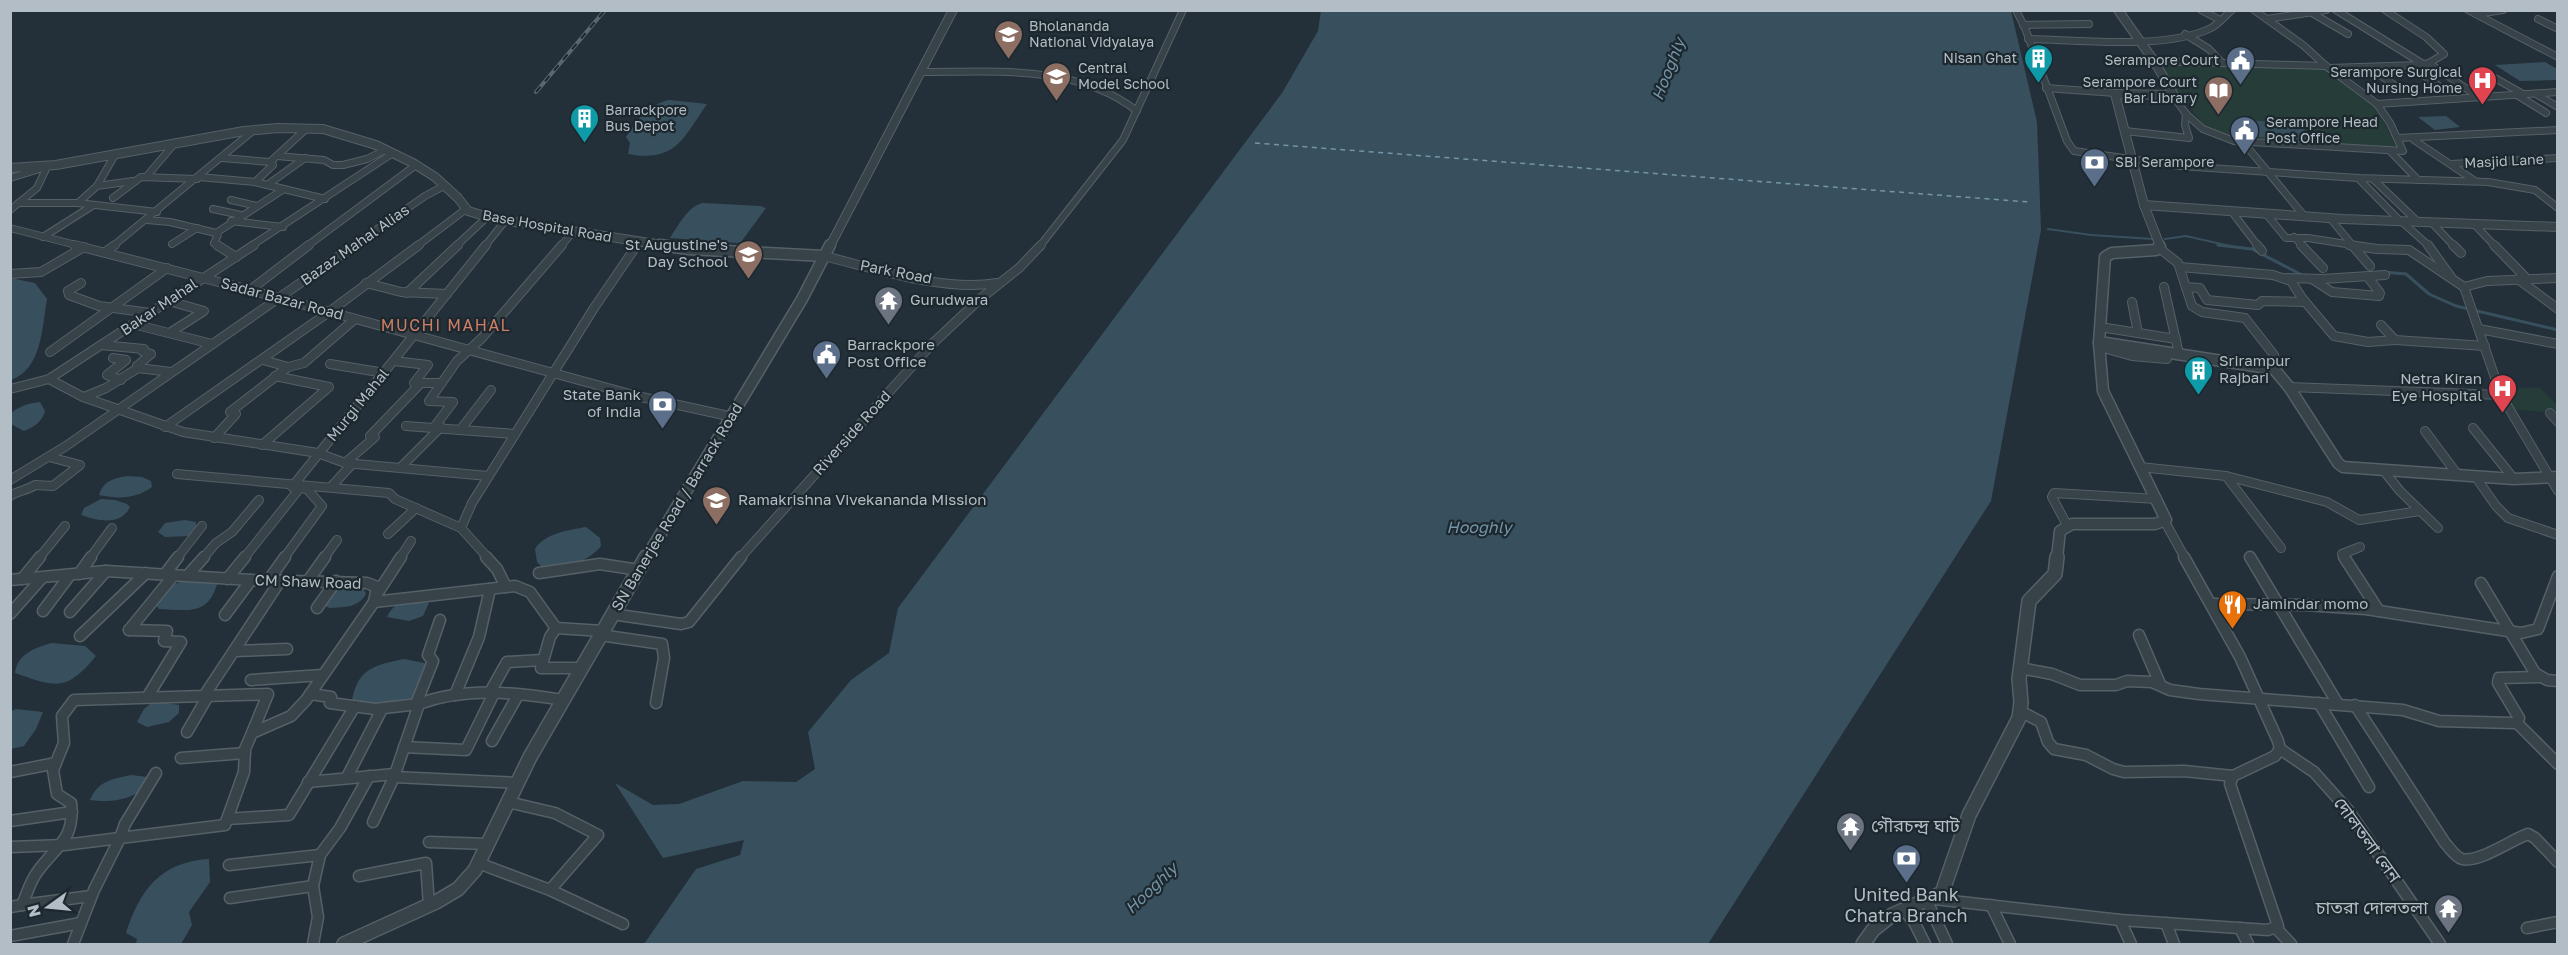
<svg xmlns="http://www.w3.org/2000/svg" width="2568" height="955" font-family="'Golos Text','Noto Sans Bengali',sans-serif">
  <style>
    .green { fill: #263c39 }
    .water { fill: #38505e }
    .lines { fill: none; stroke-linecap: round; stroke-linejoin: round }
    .stream-far1 { stroke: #38505e; stroke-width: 2 }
    .stream { stroke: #38505e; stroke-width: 3 }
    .ferry { stroke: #7494a7; stroke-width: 1.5; stroke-dasharray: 5 4.5; stroke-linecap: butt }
    .minor-far2-casing { stroke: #556067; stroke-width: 8 }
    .minor-far1-casing { stroke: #556067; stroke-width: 10 }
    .minor-casing { stroke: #556067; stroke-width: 13 }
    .tertiary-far2-casing { stroke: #556067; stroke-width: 10 }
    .tertiary-far1-casing { stroke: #556067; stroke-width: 13 }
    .tertiary-casing { stroke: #556067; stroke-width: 16 }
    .minor-far2 { stroke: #374249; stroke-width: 6 }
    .minor-far1 { stroke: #374249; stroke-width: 8 }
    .minor { stroke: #374249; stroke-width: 10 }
    .tertiary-far2 { stroke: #374249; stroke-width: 8 }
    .tertiary-far1 { stroke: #374249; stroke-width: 10 }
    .tertiary { stroke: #374249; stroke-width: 13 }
    .rail-casing { stroke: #596770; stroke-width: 4 }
    .rail { stroke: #1c272e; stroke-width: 2; stroke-dasharray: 7; stroke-linecap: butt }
    .labels { text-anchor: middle; stroke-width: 4.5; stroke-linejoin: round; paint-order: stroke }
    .far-poi-label { font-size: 14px; fill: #b2bdc5; stroke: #1c272e; text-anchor: start }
    .far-street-label { font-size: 14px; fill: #b2bdc5; stroke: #1c272e }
    .street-label { font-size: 15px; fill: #b2bdc5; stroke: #1c272e }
    .poi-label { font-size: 15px; fill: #b2bdc5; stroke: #1c272e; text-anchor: start }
    .water-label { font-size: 16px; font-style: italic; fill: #7494a7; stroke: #1c272e }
    .neighbourhood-label { font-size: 16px; letter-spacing: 1.5px; fill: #cc7e66; stroke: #1c272e }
    .near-poi-label { font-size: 18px; fill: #b2bdc5; stroke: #1c272e; text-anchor: start }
    .near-street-label { font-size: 18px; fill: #b2bdc5; stroke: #1c272e }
  </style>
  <rect width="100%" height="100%" fill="#233039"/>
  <g class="green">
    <path d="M2155,64L2323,68L2374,105L2398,149L2237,143L2209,131Z"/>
    <path d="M2539,387L2557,405V410L2546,412L2509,409L2505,389Z"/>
  </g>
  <g class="water">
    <path d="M1321,10L2011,11L2037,122L2041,230L1991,501L1708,944H644L696,869L740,855L744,840L663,858L615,783L653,805L679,804L743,781L796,782L815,769L808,732L851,680L889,653L898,608L1282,93L1318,31Z"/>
    <path d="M2545,62L2557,69V80L2520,81L2495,65Z"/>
    <path d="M669,100L707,104C683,138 676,163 628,154L630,143L626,137C638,119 647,105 669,100Z"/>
    <path d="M2446,116L2460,127L2435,130L2418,117Z"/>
    <path d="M2247,120L2300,124L2311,140L2259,137Z"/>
    <path d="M703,203L760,206L766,208L741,242L737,243L670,238C678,226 688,206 703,203Z"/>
    <path d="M10,278L35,283L47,299C42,327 42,369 11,380Z"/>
    <path d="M40,402L45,411C42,422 34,427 24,431L11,424V413C20,406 29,403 40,402Z"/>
    <path d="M128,476L142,477L151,481L152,487C135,499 120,499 99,495C103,481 114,478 128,476Z"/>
    <path d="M101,499L115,500L127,504L130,507C121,526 98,521 81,515L84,508Z"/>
    <path d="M185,520L196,522V528L190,536L165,537L158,532L165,523Z"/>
    <path d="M586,527L600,538L601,546C589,562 562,569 543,568L537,562L535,549C545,533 569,530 586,527Z"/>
    <path d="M183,581L217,584C208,616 187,610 159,609L156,605L169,586Z"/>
    <path d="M344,586H362L366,594C358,608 344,607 329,608L323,604L333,588Z"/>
    <path d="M419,600L429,603L423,616L409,621L387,617C394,602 404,601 419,600Z"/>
    <path d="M52,643L85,646L96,656C67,691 57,688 15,673C17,654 36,647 52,643Z"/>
    <path d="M404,659L429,664L418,694L403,704L351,705C357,669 371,666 404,659Z"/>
    <path d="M154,701L179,705V713L169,722L147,727L137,722L144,709Z"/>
    <path d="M16,709L43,712L36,729L24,746L11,749V711Z"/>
    <path d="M131,775L147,777L149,781C137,800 112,803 90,800C98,781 112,779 131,775Z"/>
    <path d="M209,859L210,882L189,912L192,925L181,944H136L137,939L126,933C140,890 160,862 209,859Z"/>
  </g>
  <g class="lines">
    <g class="stream-far1">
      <path d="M2048,229L2091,235L2153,239"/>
      <path d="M2165,239L2186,236L2230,246"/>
    </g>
    <g class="stream">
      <path d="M2218,245L2252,249L2302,275"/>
      <path d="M2383,272L2406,274L2429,294L2456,306L2558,330"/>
    </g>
    <path class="ferry" d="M1255,143L2029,202"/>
    <defs>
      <g id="minor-far2">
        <path d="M2016,10L2025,28L2067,141L2074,151L2180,166L2358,178L2488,182L2535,190L2558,208"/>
        <path d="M2201,10L2220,20"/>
        <path d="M2254,10L2303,45L2326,66"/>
        <path d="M2336,10L2423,64"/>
        <path d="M2468,10L2558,57"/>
        <path d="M2312,13L2348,34"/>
        <path d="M2477,14L2503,10"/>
        <path d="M2267,19L2326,10"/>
        <path d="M2538,19L2558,29"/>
        <path d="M2023,25L2089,24"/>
        <path d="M2185,34L2209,49L2222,63"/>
        <path d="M2028,39C2078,40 2167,50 2211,28C2219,24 2225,16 2232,10"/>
        <path d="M2154,61L2326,66L2377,104L2390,123L2403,151L2234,141L2203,129L2186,114L2173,96"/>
        <path d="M2429,63L2480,98"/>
        <path d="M2409,66L2438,85"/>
        <path d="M2329,68L2420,65L2429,63L2444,54L2426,37L2385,10"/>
        <path d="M2370,68L2397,87"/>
        <path d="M922,72C994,72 1077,64 1137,111"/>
        <path d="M2493,77L2523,94"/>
        <path d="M2046,88L2115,93"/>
        <path d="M2536,94L2558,107"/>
        <path d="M2517,95L2546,113"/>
        <path d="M2377,104L2558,92"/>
        <path d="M2125,131L2189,138L2185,125L2186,114"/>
        <path d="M2398,138L2558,130"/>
        <path d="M2414,140L2475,181"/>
        <path d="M2244,143L2305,217"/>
        <path d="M2390,151L2418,180"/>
        <path d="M277,156L324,160L333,165H343L367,159L385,150"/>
        <path d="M222,158L270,162L306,129"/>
        <path d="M2451,164L2558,158"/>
        <path d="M146,177L175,143"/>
        <path d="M199,177L255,182L325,199"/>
        <path d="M10,178L46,167"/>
        <path d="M2358,178L2400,221"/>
        <path d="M2373,179L2418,222"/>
        <path d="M255,182L273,165L272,161"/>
        <path d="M267,185L305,158"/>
        <path d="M97,186L133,181"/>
        <path d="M113,198L141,177L197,179"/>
        <path d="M231,200L257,206"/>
        <path d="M19,203H78L157,212"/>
        <path d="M78,203L97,186L116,153"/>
        <path d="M213,209L241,215"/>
        <path d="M10,210L37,188L47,167"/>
        <path d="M2232,212L2258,246"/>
        <path d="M2267,215L2286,238H2308L2359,246"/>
        <path d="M2330,218L2353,246"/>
        <path d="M147,220L170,222L216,233L218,235L214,243L219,246"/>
        <path d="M231,221L283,227"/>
        <path d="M2401,221L2429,246"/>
        <path d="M2432,223L2454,246"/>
        <path d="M2474,224L2495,246"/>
        <path d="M10,228L80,246"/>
        <path d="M216,233L284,189"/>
        <path d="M43,237L92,206"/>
        <path d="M2294,237L2303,246"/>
        <path d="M172,244L197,228"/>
        <path d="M113,246L254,130"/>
        <path d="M251,246L393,153"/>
        <path d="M307,246L416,165"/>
        <path d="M353,246L425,196L444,186"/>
        <path d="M417,246L466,209"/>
        <path d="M456,246L487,217"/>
        <path d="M485,246L505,221"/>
        <path d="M561,246L573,232"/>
        <path d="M636,246L639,242"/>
        <path d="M1040,246L1123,140L1183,10"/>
      </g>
      <g id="minor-far1">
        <path d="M74,245L250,290L637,396L733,417"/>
        <path d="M217,245L236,257"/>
        <path d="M2257,245L2262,251"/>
        <path d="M2301,245L2323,268"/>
        <path d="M2349,245L2377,249L2409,250L2464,287"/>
        <path d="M2352,245L2370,266"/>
        <path d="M2428,245L2451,277"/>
        <path d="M2453,245L2461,253"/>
        <path d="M2494,245L2527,279"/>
        <path d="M2159,248L2178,263L2192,306L2202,312L2245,318L2274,355L2277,370"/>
        <path d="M105,252L115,245"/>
        <path d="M824,256C877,269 943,292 997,283"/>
        <path d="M2180,267L2273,275L2291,281L2302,298L2334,336L2368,342L2395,340L2381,325"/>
        <path d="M10,274L41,272L84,247"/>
        <path d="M2287,278L2322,279L2385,275"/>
        <path d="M2312,279L2332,292L2379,296L2380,293L2367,276"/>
        <path d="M2518,279L2558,309"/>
        <path d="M81,283L68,291L69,295L99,306L150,313"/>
        <path d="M366,283L401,292L447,294"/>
        <path d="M2164,287L2179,354"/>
        <path d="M2186,287L2200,288L2207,300L2258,305L2262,301L2305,302"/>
        <path d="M250,290L309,245"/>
        <path d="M407,293L458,245"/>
        <path d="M169,301L204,311L171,332"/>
        <path d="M2132,302L2138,333"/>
        <path d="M133,324L212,344"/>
        <path d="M2100,327L2176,339"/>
        <path d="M2479,329L2558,344"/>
        <path d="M2395,340L2485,346"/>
        <path d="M2100,347L2132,356L2167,359"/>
        <path d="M50,352L167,268"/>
        <path d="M113,358L126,360L107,375L121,380"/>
        <path d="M394,361L428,365L414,383H440"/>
        <path d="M330,364L385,373"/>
        <path d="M288,367L304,363L355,319"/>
        <path d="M138,368L171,372"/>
        <path d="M49,379L83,397L183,432L318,453L345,463L488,476"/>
        <path d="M2289,387L2501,395L2558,491"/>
        <path d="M10,389L49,379L254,245"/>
        <path d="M2501,395L2464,287L2487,281L2558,278"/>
        <path d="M84,397L106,388L138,368L137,366L151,354L142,351L144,349L101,345"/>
        <path d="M2550,413L2558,422"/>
        <path d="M406,426L515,434"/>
        <path d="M435,426L453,402L429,401L457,361L482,338L562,245"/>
        <path d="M165,427L329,312L419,245"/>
        <path d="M2473,428L2514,479"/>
        <path d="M461,429L491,390"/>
        <path d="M2425,431L2457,474"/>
        <path d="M214,438L236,414L230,412L288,367L263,360"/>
        <path d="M262,445L329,387L275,376"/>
        <path d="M345,463L375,437L370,436L421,383"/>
        <path d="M2140,467L2226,476L2281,548"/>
        <path d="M400,468L441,427"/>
        <path d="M2383,470L2400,491L2438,528"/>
        <path d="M177,474L389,493L395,499L461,528L488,558"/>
        <path d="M2226,476L2327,502L2359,520L2420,511"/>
        <path d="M2475,476L2496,506L2508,518L2558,535"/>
        <path d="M10,480L66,446L355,245"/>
        <path d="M331,487L353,463"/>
        <path d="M10,496C19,490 26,491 35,485L53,486L80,465L49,457"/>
        <path d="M2165,522L2185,558"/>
        <path d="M2067,525L2052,497L2054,493L2157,499"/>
        <path d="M461,528L472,503L594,308L637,245"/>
        <path d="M388,534L416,508"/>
        <path d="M39,558L65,526"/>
        <path d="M90,558L112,528"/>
        <path d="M177,558L202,526"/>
        <path d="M203,558L216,543L232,532L259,500"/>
        <path d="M244,558L300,488"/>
        <path d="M284,558L322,506L307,489L292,487L486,245"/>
        <path d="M324,558L337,540"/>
        <path d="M400,558L411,541"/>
        <path d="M740,558L932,344L980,299L1019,268L1041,245"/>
        <path d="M2345,558L2342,554L2360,547"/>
      </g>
      <g id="minor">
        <path d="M486,557L497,569L506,587"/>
        <path d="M2250,557L2338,704"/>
        <path d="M2344,557L2379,611"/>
        <path d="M539,573L600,564L639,570"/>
        <path d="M79,574L91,557"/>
        <path d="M165,574L178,557"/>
        <path d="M187,576L204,557"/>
        <path d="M22,579L40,557"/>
        <path d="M227,579L245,557"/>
        <path d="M10,580L106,571L251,580L367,583L377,587L374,602L515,586L530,592L556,628L603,631"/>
        <path d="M268,581L285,557"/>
        <path d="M308,581L325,557"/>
        <path d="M2481,583L2535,673L2547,680L2558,681"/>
        <path d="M377,594L401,557"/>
        <path d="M2211,604L2304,605L2366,609L2521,633L2538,629L2558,576"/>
        <path d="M317,608L336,581"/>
        <path d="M43,611L70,575"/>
        <path d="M70,612L106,571"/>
        <path d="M10,614L42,578"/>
        <path d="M612,614L681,624L689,622L741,557"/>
        <path d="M225,615L251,580"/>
        <path d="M556,628L550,637L541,668H581"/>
        <path d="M129,630L167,631L164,641L181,642L148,696"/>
        <path d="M129,630L174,575"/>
        <path d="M600,635L662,644L664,658L656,703"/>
        <path d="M2139,635L2160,684"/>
        <path d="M80,636L146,573"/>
        <path d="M234,651L287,649"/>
        <path d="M2020,668L2052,674L2080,685H2116L2127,681L2152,682L2170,690L2199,694L2403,710L2439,721L2513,723H2517L2519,718L2498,683L2499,678L2540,677"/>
        <path d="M251,680L322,675"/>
        <path d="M310,694L331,697L330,703L375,709L419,704L394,777L518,783"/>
        <path d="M489,694L507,662L543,660"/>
        <path d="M455,695L479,637L490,589"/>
        <path d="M204,696L268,694L252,733"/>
        <path d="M2319,703L2369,787"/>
        <path d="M416,704L433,661L428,655L440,620"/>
        <path d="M419,704C465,687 515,692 563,700"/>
        <path d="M2355,705L2445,843C2450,848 2455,857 2462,859C2479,863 2511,840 2528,834L2535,838L2558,862"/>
        <path d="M2020,711L2041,722L2048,742L2054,749L2086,755L2113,769L2124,772L2184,771L2233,776"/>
        <path d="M2517,723L2558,764"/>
        <path d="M187,732L208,696"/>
        <path d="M492,741L518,695"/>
        <path d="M404,747L466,750L493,695"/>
        <path d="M2280,749L2314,772L2348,810L2440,944"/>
        <path d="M181,758L245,753"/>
        <path d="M10,772L56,763"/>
        <path d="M347,777L382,709"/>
        <path d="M308,782L395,774"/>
        <path d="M508,802L555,813L598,835L550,890"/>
        <path d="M227,819L289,815L355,706"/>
        <path d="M10,821L72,812"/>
        <path d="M373,822L394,777"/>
        <path d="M429,842L488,844"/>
        <path d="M10,847L64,845L120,838L125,824L156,773"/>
        <path d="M478,863L550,890L623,924"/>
        <path d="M229,865L320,855"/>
        <path d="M359,876L426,863L429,906"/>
        <path d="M230,898L313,886"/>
        <path d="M1934,899L2120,920L2268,930L2278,926L2230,784L2233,776L2275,756L2280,749L2278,741L2240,657L2184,557"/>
        <path d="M1927,901L1947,944"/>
        <path d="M22,905L91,896"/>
        <path d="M1991,905L2010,944"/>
        <path d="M10,907L22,905C27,894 30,881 38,871C57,845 75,840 71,803L57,794L53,770L64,743L62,716L74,700L204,696L280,581"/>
        <path d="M1903,909L1914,922L1925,944"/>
        <path d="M2120,920L2131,944"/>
        <path d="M2166,923L2174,944"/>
        <path d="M2240,928L2248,944"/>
        <path d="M2276,928L2291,944"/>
        <path d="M2527,928L2558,922"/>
        <path d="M10,936L81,923"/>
        <path d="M73,944L94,890L120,838L225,825L244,772L245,749L252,733L291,716L306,700L374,602"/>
        <path d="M313,944L318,917L313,886L320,855L340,828L369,776"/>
      </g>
      <g id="tertiary-far2">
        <path d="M2118,10L2154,61L2174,95L2115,94L2144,205L2160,246"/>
        <path d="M10,168L56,165L244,131L278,128L323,129L376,145L413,163L435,177L458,198L468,211L495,219L669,246"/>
        <path d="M2144,205L2343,219L2558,227"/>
        <path d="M830,246L953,10"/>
      </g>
      <g id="tertiary-far1">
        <path d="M660,245L688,249L824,256"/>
        <path d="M2099,342L2274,369L2289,387L2338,463L2343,467L2514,479L2558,477"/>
        <path d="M646,558L802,299L830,245"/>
        <path d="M2057,558L2060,531L2072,524H2155L2166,520L2103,391L2099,343L2105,257L2112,253L2156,250L2160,247L2159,245"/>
      </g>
      <g id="tertiary">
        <path d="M344,944L436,902L458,889L475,870L530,757L646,557"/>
        <path d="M1863,944L1873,930L1892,915L1942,893L1969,815L2019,718L2021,702L2019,679L2029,601L2055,574L2057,557"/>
      </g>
    </defs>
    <use href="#minor-far2" class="minor-far2-casing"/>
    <use href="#minor-far1" class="minor-far1-casing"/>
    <use href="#minor" class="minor-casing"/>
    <use href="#tertiary-far2" class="tertiary-far2-casing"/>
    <use href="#tertiary-far1" class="tertiary-far1-casing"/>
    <use href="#tertiary" class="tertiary-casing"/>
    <use href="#minor-far2" class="minor-far2"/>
    <use href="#minor-far1" class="minor-far1"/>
    <use href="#minor" class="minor"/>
    <use href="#tertiary-far2" class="tertiary-far2"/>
    <use href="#tertiary-far1" class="tertiary-far1"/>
    <use href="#tertiary" class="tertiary"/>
    <defs>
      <path id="rail" d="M536,92L605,10"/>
    </defs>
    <use href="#rail" class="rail-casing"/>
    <use href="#rail" class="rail"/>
  </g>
  <defs>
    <symbol id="school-pin" viewBox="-11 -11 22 30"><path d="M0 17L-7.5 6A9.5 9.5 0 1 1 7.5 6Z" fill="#8d6e63" stroke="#1c272e"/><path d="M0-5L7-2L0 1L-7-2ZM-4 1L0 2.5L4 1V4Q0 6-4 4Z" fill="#fff"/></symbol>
    <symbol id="building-pin" viewBox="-11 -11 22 30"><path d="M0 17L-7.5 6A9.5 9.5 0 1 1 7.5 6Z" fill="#0f9aa8" stroke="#1c272e"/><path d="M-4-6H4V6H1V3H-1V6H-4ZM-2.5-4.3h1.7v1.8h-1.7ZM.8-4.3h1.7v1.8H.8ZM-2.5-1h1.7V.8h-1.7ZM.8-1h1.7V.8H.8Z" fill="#fff"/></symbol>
    <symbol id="civic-pin" viewBox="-11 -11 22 30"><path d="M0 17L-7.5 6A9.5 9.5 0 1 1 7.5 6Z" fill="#5c6f8a" stroke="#1c272e"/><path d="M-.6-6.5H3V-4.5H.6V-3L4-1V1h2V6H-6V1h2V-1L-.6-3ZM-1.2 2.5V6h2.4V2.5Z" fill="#fff"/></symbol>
    <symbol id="hospital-pin" viewBox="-11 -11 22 30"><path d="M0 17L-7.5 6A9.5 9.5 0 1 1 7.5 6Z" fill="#e0444e" stroke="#1c272e"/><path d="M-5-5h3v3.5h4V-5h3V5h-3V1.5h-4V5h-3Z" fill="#fff"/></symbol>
    <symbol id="library-pin" viewBox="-11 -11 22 30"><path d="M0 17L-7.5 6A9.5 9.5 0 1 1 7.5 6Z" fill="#8d6e63" stroke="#1c272e"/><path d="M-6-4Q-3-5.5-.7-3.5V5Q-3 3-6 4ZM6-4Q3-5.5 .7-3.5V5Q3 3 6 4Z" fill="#fff"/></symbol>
    <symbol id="bank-pin" viewBox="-11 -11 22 30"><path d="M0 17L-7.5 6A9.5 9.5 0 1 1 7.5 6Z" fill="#5c6f8a" stroke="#1c272e"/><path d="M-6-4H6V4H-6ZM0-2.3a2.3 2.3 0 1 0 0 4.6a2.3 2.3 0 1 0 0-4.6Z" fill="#fff"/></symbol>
    <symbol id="temple-pin" viewBox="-11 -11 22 30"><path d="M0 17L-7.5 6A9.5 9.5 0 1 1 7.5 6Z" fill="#6b7280" stroke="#1c272e"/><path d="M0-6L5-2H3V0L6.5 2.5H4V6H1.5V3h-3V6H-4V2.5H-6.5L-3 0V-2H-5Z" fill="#fff"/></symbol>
    <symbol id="restaurant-pin" viewBox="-11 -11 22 30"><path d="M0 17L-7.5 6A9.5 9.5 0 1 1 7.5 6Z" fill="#e8710a" stroke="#1c272e"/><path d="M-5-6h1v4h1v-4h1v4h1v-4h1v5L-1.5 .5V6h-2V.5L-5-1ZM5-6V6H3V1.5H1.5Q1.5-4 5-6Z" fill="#fff"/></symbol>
  </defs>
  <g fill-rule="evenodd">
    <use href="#school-pin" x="992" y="18" width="33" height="45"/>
    <use href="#building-pin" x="2022" y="42" width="33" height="45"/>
    <use href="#civic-pin" x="2224" y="44" width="33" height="45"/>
    <use href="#school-pin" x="1040" y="60" width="33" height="45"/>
    <use href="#hospital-pin" x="2466" y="64" width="33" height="45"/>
    <use href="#library-pin" x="2202" y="74" width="33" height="45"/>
    <use href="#building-pin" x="568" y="102" width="33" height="45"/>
    <use href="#civic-pin" x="2228" y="114" width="33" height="45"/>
    <use href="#bank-pin" x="2078" y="146" width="33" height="45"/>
    <use href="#school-pin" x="732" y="238" width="33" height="45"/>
    <use href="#temple-pin" x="872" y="284" width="33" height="45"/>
    <use href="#civic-pin" x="810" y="338" width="33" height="45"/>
    <use href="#building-pin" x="2182" y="354" width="33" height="45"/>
    <use href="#hospital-pin" x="2486" y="372" width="33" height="45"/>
    <use href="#bank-pin" x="646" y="388" width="33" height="45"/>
    <use href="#school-pin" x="700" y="484" width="33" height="45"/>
    <use href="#restaurant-pin" x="2216" y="588" width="33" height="45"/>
    <use href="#temple-pin" x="1834" y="810" width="33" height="45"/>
    <use href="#bank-pin" x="1890" y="842" width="33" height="45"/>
    <use href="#temple-pin" x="2432" y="892" width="33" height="45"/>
  </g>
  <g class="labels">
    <g class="far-poi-label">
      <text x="1029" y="31">Bholananda<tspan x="1029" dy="16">National Vidyalaya</tspan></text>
      <text x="2017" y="63" text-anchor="end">Nisan Ghat</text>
      <text x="2219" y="65" text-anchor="end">Serampore Court</text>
      <text x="1078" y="73">Central<tspan x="1078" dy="16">Model School</tspan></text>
      <text x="2462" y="77" text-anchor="end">Serampore Surgical<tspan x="2462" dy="16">Nursing Home</tspan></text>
      <text x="2197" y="87" text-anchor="end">Serampore Court<tspan x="2197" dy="16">Bar Library</tspan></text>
      <text x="605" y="115">Barrackpore<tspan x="605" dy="16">Bus Depot</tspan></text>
      <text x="2266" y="127">Serampore Head<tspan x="2266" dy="16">Post Office</tspan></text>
      <text x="2115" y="167">SBI Serampore</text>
    </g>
    <g class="far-street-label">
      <text transform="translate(2504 161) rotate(-3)" y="5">Masjid Lane</text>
      <text transform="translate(547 226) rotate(10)" y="5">Base Hospital Road</text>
    </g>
    <g class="street-label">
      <text transform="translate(355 245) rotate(-35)" y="5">Bazaz Mahal Alias</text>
      <text transform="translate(896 272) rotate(11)" y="5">Park Road</text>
      <text transform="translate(282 299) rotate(15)" y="5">Sadar Bazar Road</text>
      <text transform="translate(159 307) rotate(-34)" y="5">Bakar Mahal</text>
      <text transform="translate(358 405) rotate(-51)" y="5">Murgi Mahal</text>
      <text transform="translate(852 433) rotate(-48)" y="5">Riverside Road</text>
      <text transform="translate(677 507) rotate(-59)" y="5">SN Banerjee Road / Barrack Road</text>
      <text transform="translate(308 582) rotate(2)" y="5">CM Shaw Road</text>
    </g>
    <g class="poi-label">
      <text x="728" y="250" text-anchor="end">St Augustine's<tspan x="728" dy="17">Day School</tspan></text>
      <text x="910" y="305">Gurudwara</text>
      <text x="847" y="350">Barrackpore<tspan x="847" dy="17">Post Office</tspan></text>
      <text x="2219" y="366">Srirampur<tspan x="2219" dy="17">Rajbari</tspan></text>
      <text x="2482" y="384" text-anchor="end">Netra Kiran<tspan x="2482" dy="17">Eye Hospital</tspan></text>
      <text x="641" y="400" text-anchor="end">State Bank<tspan x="641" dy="17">of India</tspan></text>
      <text x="738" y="505">Ramakrishna Vivekananda Mission</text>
      <text x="2253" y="609">Jamindar momo</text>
    </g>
    <g class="water-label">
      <text transform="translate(1668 69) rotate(-69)" y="6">Hooghly</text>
      <text x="1479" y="533">Hooghly</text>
      <text transform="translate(1151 888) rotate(-44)" y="6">Hooghly</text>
    </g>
    <g class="neighbourhood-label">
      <text x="446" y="331">MUCHI MAHAL</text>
    </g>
    <g class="near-poi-label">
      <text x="1871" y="832">গৌরচন্দ্র ঘাট</text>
      <text x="1906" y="901" text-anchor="middle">United Bank<tspan x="1906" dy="21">Chatra Branch</tspan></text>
      <text x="2428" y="914" text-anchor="end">চাতরা দোলতলা</text>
    </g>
    <g class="near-street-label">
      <text transform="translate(2367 840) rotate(54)" y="6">দোলতলা লেন</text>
    </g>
  </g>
  <rect width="2568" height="955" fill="none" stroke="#b2bdc5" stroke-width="24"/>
  <g transform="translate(48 907) rotate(255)" stroke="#1c272e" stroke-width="4.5" paint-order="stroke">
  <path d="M0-4.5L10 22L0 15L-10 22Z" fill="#b2bdc5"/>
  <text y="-9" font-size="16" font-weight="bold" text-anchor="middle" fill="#b2bdc5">N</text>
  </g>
</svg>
